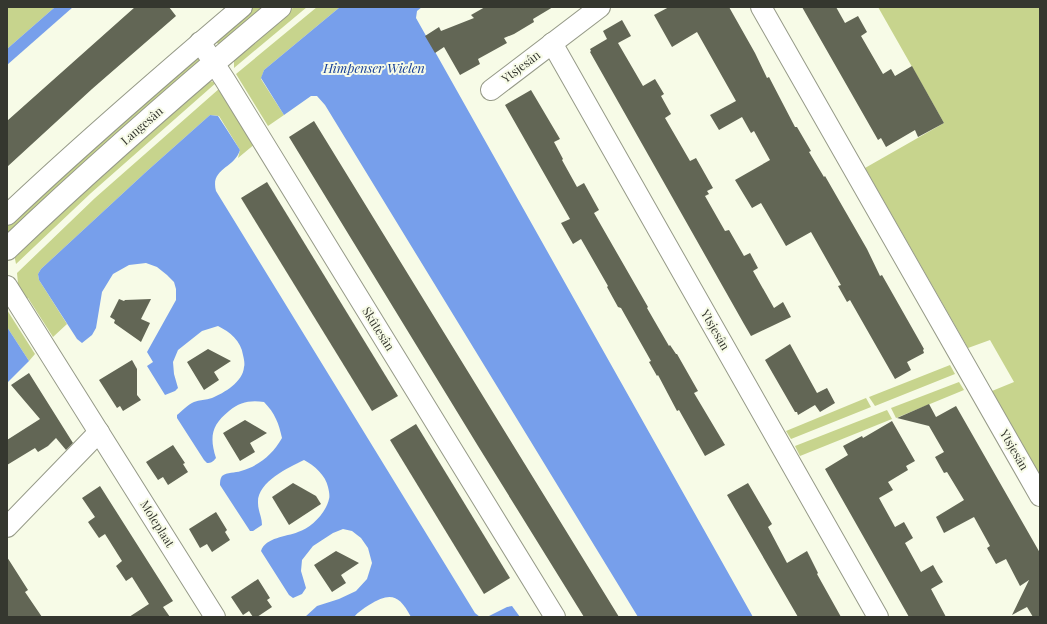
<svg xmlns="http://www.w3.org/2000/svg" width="1047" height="624" font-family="'Playfair Display',serif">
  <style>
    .green { fill: #c7d48d }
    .water { fill: #779feb }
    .building { fill: #626655 }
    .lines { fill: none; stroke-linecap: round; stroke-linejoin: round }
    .minor-casing { stroke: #969a88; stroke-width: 22 }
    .tertiary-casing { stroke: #969a88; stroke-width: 24 }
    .minor { stroke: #fff; stroke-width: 20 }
    .tertiary { stroke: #fff; stroke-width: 22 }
    .labels { text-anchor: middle; stroke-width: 4; stroke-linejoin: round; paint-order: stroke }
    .street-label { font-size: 12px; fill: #35372f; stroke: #f7fbe7 }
    .water-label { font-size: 13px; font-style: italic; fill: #163f97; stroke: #f7fbe7 }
  </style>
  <rect width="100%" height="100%" fill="#f7fbe7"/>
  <g class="green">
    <path d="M7,7H55L7,49Z"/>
    <path d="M253,7H266L221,44H218L215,40L217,37Z"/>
    <path d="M294,7H307L234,68V60L239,53Z"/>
    <path d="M317,7H340L264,70L261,79L284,115L268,126L236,74Z"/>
    <path d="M878,7H1040V475L992,391L1014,382L990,340L968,348L865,168L944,123Z"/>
    <path d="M195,55L201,59L7,237V225Z"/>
    <path d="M207,81L217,82L91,193L16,264L14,254Z"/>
    <path d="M220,88L256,143L238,158L240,150L219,116L210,115L147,171L41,269L38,274L39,280L67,324L53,337L28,298L23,300L19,294L17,273L95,198Z"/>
    <path d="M7,310L35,354L29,361L7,327Z"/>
    <path d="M950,365L955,374L875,406L869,397Z"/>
    <path d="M959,382L964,390L896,418L891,408Z"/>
    <path d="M866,398L871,407L791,439L786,431Z"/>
    <path d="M887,410L892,419L800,456L795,446Z"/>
  </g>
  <g class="water">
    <path d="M55,7H73L7,65V49Z"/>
    <path d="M340,7H422L417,11L416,18L753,617H638L325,105L317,96H311L284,115L261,78L264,70Z"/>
    <path d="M210,115L218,116L240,150C234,169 210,168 216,191L475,613L480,617H486H411C399,594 390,592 369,605C363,609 358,612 354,617H305L317,606L339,599L356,591L367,579L372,563L368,548L361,538L352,531L343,529L333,533L313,546L302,560L301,571L306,588L302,594L293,598L289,595L261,551C266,537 286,537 298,532C311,528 326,513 329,499C330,496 329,491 328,487C326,476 314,465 304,460C288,468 257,482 258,503C258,511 262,517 262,525L253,531H250L220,485C220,482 220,479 222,476C227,472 235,473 241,471C259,466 273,454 282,438C279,424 275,413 264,402C250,400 240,402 229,411C212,425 209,436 216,458C213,462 211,463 207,463L204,460L177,418V415C182,411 187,405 194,402C199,400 206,400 212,398C224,393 243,382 244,367C245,364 244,359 243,355C241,341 230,332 218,326L202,331L178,350L173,362L174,374L178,388L175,391L165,395L147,366L153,362L147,352L176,300V289L174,282L167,275L157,267L146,263L129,265L113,274L102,292L96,328L92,335L82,343L77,339L39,280L38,274L41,269L147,171Z"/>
    <path d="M7,327L29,361L7,383Z"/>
    <path d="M512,606L520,617H487L507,607Z"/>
  </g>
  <g class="building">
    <path d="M135,7H169L176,16L92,89L7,167V121Z"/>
    <path d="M485,7H553L533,19L534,22L514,34L504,38L507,43L478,59L480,64L460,75L444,47L435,53L425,36L439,27L441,31L474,18L471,15Z"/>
    <path d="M669,7H729L755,53L767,78L769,77L795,127H797L811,151L809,152L824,177L825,176L867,249L880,276L882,275L924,349L923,350L924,353L907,362L911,370L895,379L850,300L847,302L838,286L841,285L811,232L786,246L761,203L752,208L735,180L770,160L754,131L751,133L742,117L719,130L710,115L736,101L697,32L672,47L654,15Z"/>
    <path d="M802,7H836L845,23L858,16L867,32L861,36L883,74L891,69L895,76L912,66L944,123L918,137L915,130L886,147L881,138L878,140Z"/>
    <path d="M622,20L631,36L618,43L643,86L655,79L664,94L661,96L671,114L665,118L690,161L696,158L713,188L707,191L709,194L705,196L725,231L729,230L744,256L750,253L758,268L753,271L774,308L783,302L791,317L751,336L744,324L590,52L591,51L590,49L607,39L603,31Z"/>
    <path d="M531,90L560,139L554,142L563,159L562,160L577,187L584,183L599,210L594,213L648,307L647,308L669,346L670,345L676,354H677L698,391L694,393L725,445L705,456L679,410L677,411L658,375L657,376L649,362L651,361L621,308L618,307L607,287L608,286L581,239L573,244L561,223L570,219L505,105Z"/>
    <path d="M314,121L411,279L619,617H584L478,446L289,137Z"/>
    <path d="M267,182L398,396L372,411L241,198Z"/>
    <path d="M119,299L124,301L125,300L151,299L141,319L150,323L141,342L114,323L115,320L110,317Z"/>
    <path d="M790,344L817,393L827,388L835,403L820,412L815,405L798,415L797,412H795L765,360Z"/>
    <path d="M208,349L231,361L214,372L219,380L204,390L187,362Z"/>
    <path d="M132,360L137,369V395L141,400L123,411L120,406L117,408L99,380Z"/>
    <path d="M29,373L73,443L66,450L56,438L48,446L38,452L35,448L7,465V440L40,419L11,385Z"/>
    <path d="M929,404L936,417L956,406L1040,553V617H1033L1027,607L1012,615L1029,580L1020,586L1006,559L996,564L987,548L990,546L974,517L944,533L936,517L964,500L947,472L944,473L935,457L944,452L929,426L897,418Z"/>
    <path d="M245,420L267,433L250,443L255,452L240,461L223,433Z"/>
    <path d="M892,421L915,461L906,466L908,470L888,482L893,490L879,498L895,527L904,522L913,538L905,543L921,572L933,565L938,574L943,582L931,589L946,617H909L825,469L848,455L843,446L862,436L863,438Z"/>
    <path d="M416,424L510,578L484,594L390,440Z"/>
    <path d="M173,445L185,463L183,464L188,472L168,485L163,477L158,480L146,462Z"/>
    <path d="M293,483L316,496L321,504L289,525L272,497Z"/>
    <path d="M748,483L772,524L768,527L787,563L807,551L818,573L817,574L841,617H798L727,495Z"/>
    <path d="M100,486L173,601L163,607L170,617H129L149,604L132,577L126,581L116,566L122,561L105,534L99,538L88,522L95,517L82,498Z"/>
    <path d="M216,512L227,530L225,532L230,540L212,552L207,544L200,548L189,529Z"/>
    <path d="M336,551L359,563L341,575L346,583L332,592L314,565Z"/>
    <path d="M7,557L28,590L25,592L42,617H7Z"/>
    <path d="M258,579L270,598L267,600L272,607L257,617H253L249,611L243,615L231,597Z"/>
  </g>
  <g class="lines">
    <defs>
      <g id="minor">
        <path d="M761,7L1040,496"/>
        <path d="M200,42L225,80L555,617"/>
        <path d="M552,43L878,617"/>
        <path d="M491,90L600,7"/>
        <path d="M7,215C83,143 162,75 242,7"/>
        <path d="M7,286L215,617"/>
        <path d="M7,527L99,432"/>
      </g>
      <path id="tertiary" d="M7,249C95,165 187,85 280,7"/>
    </defs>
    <use href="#minor" class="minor-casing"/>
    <use href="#tertiary" class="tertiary-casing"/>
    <use href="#minor" class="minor"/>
    <use href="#tertiary" class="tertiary"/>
  </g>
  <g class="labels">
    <g class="street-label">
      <text transform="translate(521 67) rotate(-37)" y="4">Ytsjesân</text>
      <text transform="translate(142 126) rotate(-41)" y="4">Langesân</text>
      <text transform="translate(378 329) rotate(58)" y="4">Skûtesân</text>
      <text transform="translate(715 330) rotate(60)" y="4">Ytsjesân</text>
      <text transform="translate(1014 450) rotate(60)" y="4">Ytsjesân</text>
      <text transform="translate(157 524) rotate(58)" y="4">Moleplaat</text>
    </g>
    <g class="water-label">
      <text x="374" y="73">Himpenser Wielen</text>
    </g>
  </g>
  <rect width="1047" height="624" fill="none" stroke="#35372f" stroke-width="16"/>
</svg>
